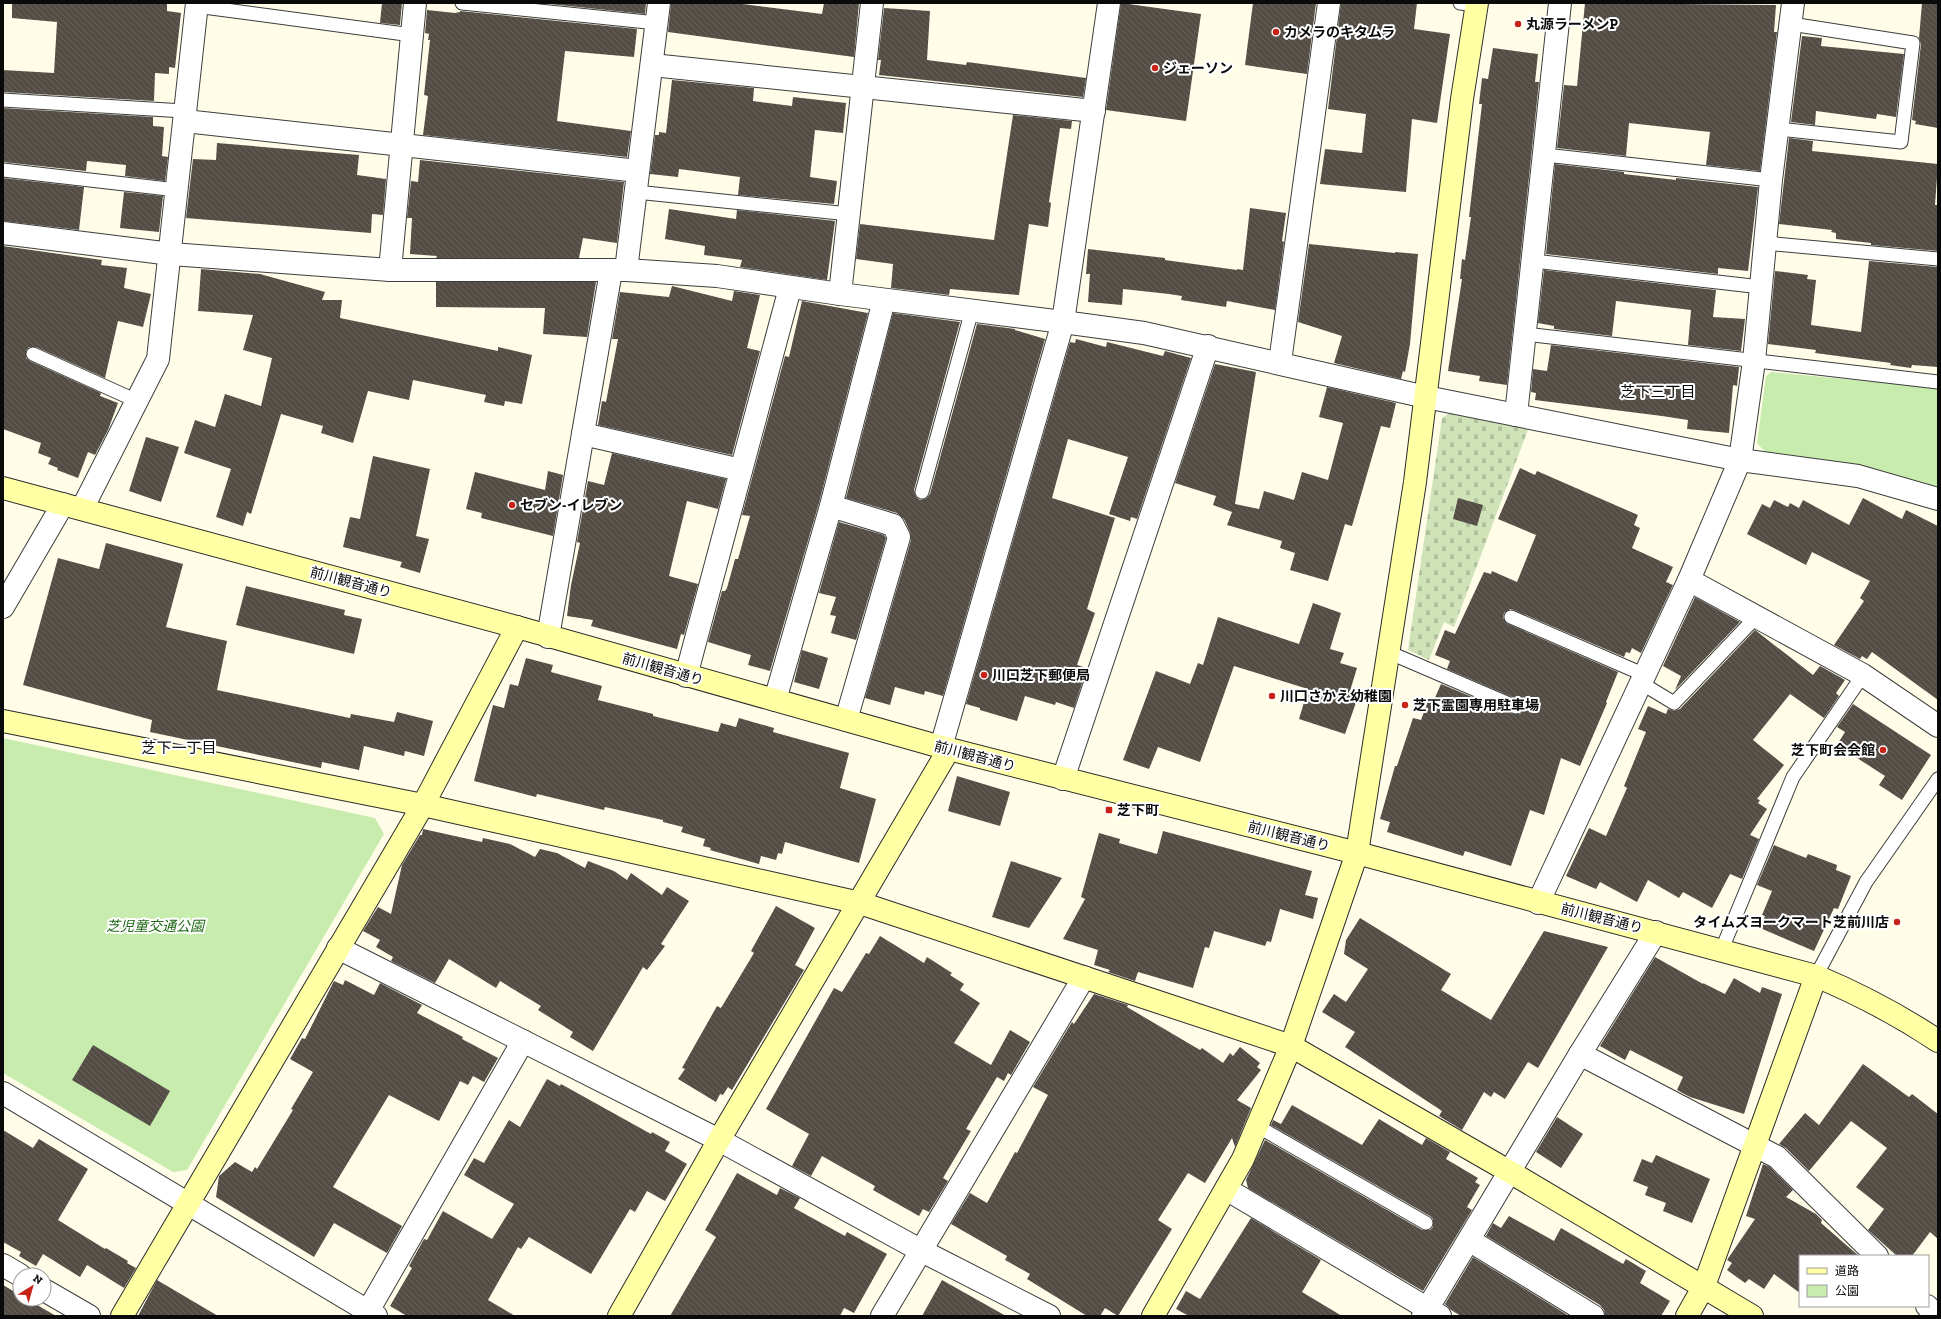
<svg xmlns="http://www.w3.org/2000/svg" width="1941" height="1319" font-family="'Zilla Slab','Noto Sans JP',serif">
  <style>
    .cemetery { fill: url(#cemetery-stones) }
    .park { fill: #c8ecae }
    .building { fill: url(#building-back-hatch) }
    .lines { fill: none; stroke-linecap: round; stroke-linejoin: round }
    .lane-casing { stroke: #3d3d3d; stroke-width: 15 }
    .street-casing { stroke: #3d3d3d; stroke-width: 24 }
    .secondary-casing { stroke: #2c2c2c; stroke-width: 24 }
    .lane { stroke: #fff; stroke-width: 13 }
    .street { stroke: #fff; stroke-width: 22 }
    .secondary { stroke: #ffffa3; stroke-width: 22 }
    .poi-dot { fill: #c62217; stroke: #fff; stroke-width: 1.5 }
    .labels { text-anchor: middle; stroke-width: 4; stroke-linejoin: round; paint-order: stroke }
    .poi-label { font-size: 14px; font-weight: bold; fill: #0a0a0a; stroke: #fff; text-anchor: start }
    .street-label { font-size: 14px; fill: #0a0a0a; stroke: #fff }
    .park-label { font-size: 14px; font-style: italic; fill: #1e6716; stroke: #fff }
    .neighbourhood-label { font-size: 15px; fill: #0a0a0a; stroke: #fff }
  </style>
  <defs>
    <pattern id="cemetery-stones" width="16" height="16" patternUnits="userSpaceOnUse"><rect width="16" height="16" fill="#cfe2b8"/><path d="M2 7V4a2 2 0 0 1 4 0v3zM10 15v-3a2 2 0 0 1 4 0v3z" fill="#b0c19d"/></pattern>
    <pattern id="building-back-hatch" width="6" height="6" patternUnits="userSpaceOnUse"><rect width="6" height="6" fill="#544d46"/><path d="M-1 5l2 2M0 0l6 6M5-1l2 2" fill="none" stroke="#68625c"/></pattern>
  </defs>
  <rect width="100%" height="100%" fill="#fffde8"/>
  <path class="cemetery" d="M1451,412L1529,427L1454,627L1444,622L1429,660L1408,650L1442,418Z"/>
  <g class="park">
    <path d="M1771,372L1938,388V488L1862,467L1765,452L1757,443L1766,376Z"/>
    <path d="M3,738L375,818L384,834L187,1170L173,1172L3,1073Z"/>
  </g>
  <g class="building">
    <path d="M12,3H167V11L181,13L175,68L169,67V74L155,73L154,101L3,92V70L54,73L57,22L12,18Z"/>
    <path d="M382,3H402L400,25L380,23Z"/>
    <path d="M540,3H646L645,14Z"/>
    <path d="M671,3H735L822,14L824,3H859L854,57L668,32Z"/>
    <path d="M1121,3L1201,14L1186,121L1106,110Z"/>
    <path d="M1253,3H1316L1307,74L1245,65Z"/>
    <path d="M1341,3H1417L1414,29L1450,34L1437,123L1412,119L1406,192L1320,184L1325,149L1362,153L1366,114L1328,109Z"/>
    <path d="M1585,3L1776,5L1774,32H1777L1760,171L1706,165L1710,132L1629,123L1626,156L1557,148L1564,85L1577,86Z"/>
    <path d="M1922,3H1938V128L1915,124L1916,121L1912,120L1921,44L1919,38Z"/>
    <path d="M884,8L930,11L927,60L966,65L967,62L1086,78L1083,97L879,75L881,60H878Z"/>
    <path d="M427,10L455,13L460,12V11L637,29L634,57L565,51L557,121L631,131L627,157L423,135L428,96L424,95L430,40H428L429,34L425,33Z"/>
    <path d="M1802,36L1822,38L1821,46L1904,54L1896,117L1877,114L1876,119L1816,111L1815,125L1791,122Z"/>
    <path d="M1493,48L1538,54L1535,82H1539L1507,385L1479,381L1480,376L1448,371L1462,279H1460L1462,259L1465,260L1471,217H1469L1482,104H1479L1482,78L1488,79Z"/>
    <path d="M672,80L754,88L753,101L792,106L793,97L846,103L843,133L815,130L810,177L837,181L834,204L738,195L740,177L679,169L678,177L650,174L655,135H659V132L666,133Z"/>
    <path d="M3,108L153,117V126L164,127L162,156L168,157L165,181L125,176L126,165L87,161L86,171L3,162Z"/>
    <path d="M1013,115L1072,121L1071,129L1060,128L1049,202L1051,203L1048,227L1029,224L1019,295L950,289L949,295L891,288L893,264L856,259L860,224L994,240Z"/>
    <path d="M1789,138L1813,141L1812,151L1938,164L1935,205H1938V251L1871,245V243L1836,239V233L1831,232L1832,230L1779,224Z"/>
    <path d="M217,143L359,155L357,175L386,179L383,215L372,214L371,233L186,218L193,159L216,160Z"/>
    <path d="M420,160L624,182L617,243L583,238L579,258H436L437,256L410,254L412,218H407L411,181L418,182Z"/>
    <path d="M1555,164L1624,172V174L1676,180V178L1758,187L1748,271L1718,268V274L1546,254Z"/>
    <path d="M3,178L84,187L79,230L3,221Z"/>
    <path d="M124,192L163,196L159,232L120,228Z"/>
    <path d="M1250,208L1286,213L1282,241L1284,242L1275,310L1227,301L1226,307L1181,300L1182,296L1169,294L1123,289L1122,305L1088,302L1090,274H1086L1088,249L1165,258V260L1237,270V269L1243,270Z"/>
    <path d="M669,209L736,219L737,210L835,221L827,280L740,267L742,260L704,255L705,246L665,239Z"/>
    <path d="M1309,244L1395,253V252L1418,254L1410,344L1405,372L1403,371L1401,379L1334,363L1342,336L1298,322Z"/>
    <path d="M3,246L102,260L101,265L127,268L124,288L151,294L143,327L118,321L105,378L36,347H29L26,351V358L30,361L101,393L100,396L118,403L108,430L95,455L88,452L78,478L57,470L58,468L48,464L51,458L38,453L41,443L3,429Z"/>
    <path d="M1869,261L1938,267V367L1912,365L1911,368L1890,365L1891,363L1815,353L1816,350L1768,344L1775,271L1808,275L1807,279L1816,280L1811,325L1861,332Z"/>
    <path d="M201,269L260,274L325,292L322,300H342L340,318L498,351V347L532,355L522,404L505,401L504,406L484,402L486,395L413,380L409,400L368,391L353,443L321,433L323,426L281,414L251,514L247,512L243,526L216,517L231,469L184,453L195,420L215,427L225,394L261,406L272,358L243,350L253,315L198,311Z"/>
    <path d="M1544,270L1716,290L1713,317L1745,319L1741,351L1688,345L1691,310L1616,301L1612,336L1554,329V326L1538,323Z"/>
    <path d="M436,282H596L587,337L543,334L545,308L436,307Z"/>
    <path d="M672,286L732,301L734,291L760,295L747,348L760,351L732,455L598,425L602,401L606,402L618,339H612L620,292L669,297Z"/>
    <path d="M802,301L868,313L819,503L770,671L748,665L751,655L708,642L722,591H725L727,588L735,559H738L750,516L742,515L785,356L789,357Z"/>
    <path d="M893,313L960,322L914,490L916,497L920,500L927,498L930,494L977,324L1015,329V330L1045,339L943,696L925,691L924,695L895,687L890,705L865,698L911,540L910,532L904,519L897,513L846,498Z"/>
    <path d="M1076,339L1106,347L1107,342L1163,356L1165,351L1191,358L1137,519L1131,517L1130,521L1109,514L1128,457L1068,439L1052,498L1115,518L1087,609L1095,613L1077,665L1087,668L1074,708L1056,702L1055,705L1025,696L1017,721L980,710V708L966,704L1070,342L1075,343Z"/>
    <path d="M1551,345L1739,367L1737,386L1733,385L1729,433L1687,429L1688,420L1662,416L1535,400L1536,393L1531,392L1533,369L1547,371Z"/>
    <path d="M1215,364L1256,372L1235,504L1259,509L1264,491L1294,500L1302,472L1328,480L1343,423L1319,417L1327,387L1396,403L1390,428L1381,426L1352,526L1345,524L1328,581L1290,570L1295,553L1280,548L1282,541L1227,525L1232,512L1213,505L1216,496L1175,483Z"/>
    <path d="M146,437L179,447L161,502L129,491Z"/>
    <path d="M612,453L726,479L718,509L687,501L669,576L698,584L684,635L681,634L677,649L591,626L593,620L567,616L571,585L580,543L577,542L588,481L604,485Z"/>
    <path d="M373,456L430,469L416,536L429,539L420,573L400,567L402,562L343,547L350,517L360,519Z"/>
    <path d="M1520,468L1535,475L1537,471L1638,515L1634,525L1640,528L1632,548L1673,567L1666,582L1673,585L1641,653L1632,648L1630,653L1626,652L1624,657L1514,610L1510,609L1504,613L1503,618L1508,624L1618,672L1606,702L1607,703L1580,766L1561,758L1544,815L1530,810L1511,866L1465,851L1463,856L1387,832L1390,822L1380,819L1395,766H1397L1413,718L1421,720L1429,698L1434,700L1441,684L1513,714H1520L1523,710L1524,706L1519,700L1447,669L1450,661L1435,655L1445,630L1455,634L1484,572L1491,574L1492,571L1517,582L1536,535L1498,519Z"/>
    <path d="M548,471L563,475L553,536L481,518L482,513L466,509L475,472L545,490Z"/>
    <path d="M1458,498L1483,505L1477,526L1453,519Z"/>
    <path d="M1863,498L1902,519L1906,510L1938,526V700L1872,652L1867,659L1862,656L1860,659L1834,645L1864,601L1860,598L1870,581L1812,552L1806,565L1747,534L1762,504L1770,508L1774,500L1788,507L1790,503L1799,508L1803,500L1849,525Z"/>
    <path d="M839,522L884,535L886,538L856,640L831,633L836,616L830,615L836,597L819,593Z"/>
    <path d="M106,543L183,564L166,627L227,641L217,690L350,718L351,714L394,722L397,712L433,721L424,756L405,751L404,756L364,746L359,770L322,762L321,768L150,732L152,720L23,685L58,558L99,569Z"/>
    <path d="M246,586L345,610L344,615L362,619L354,654L236,625Z"/>
    <path d="M1695,597L1740,622L1675,690L1681,676L1663,666Z"/>
    <path d="M1313,603L1341,613L1330,649L1344,653L1340,663L1357,668L1350,691L1359,694L1345,734L1299,719L1308,689L1234,666L1200,762L1158,747L1149,769L1123,760L1156,671L1190,684L1198,663L1203,665L1218,617L1299,644Z"/>
    <path d="M1755,630L1813,675L1820,666L1845,680L1836,693L1839,696L1824,718L1790,694L1753,740L1784,765L1757,799L1760,800L1758,803L1767,809L1750,835L1759,839L1742,879L1730,874L1712,908L1683,892L1679,898L1648,880L1637,902L1600,882L1596,889L1566,876L1589,828L1606,836L1627,788L1624,786L1646,732L1638,729L1648,706L1666,714L1668,709L1674,711L1680,709Z"/>
    <path d="M802,650L828,658L819,689L794,682Z"/>
    <path d="M526,658L553,665L551,672L602,686L598,700L653,714V716L718,732L721,723L736,727L739,718L774,728L773,732L849,753L840,788L876,799L859,863L785,842L782,854L778,853L776,860L761,856L759,864L710,850L711,848L703,846L705,839L681,832L683,827L663,822V820L605,807L604,810L537,794L536,797L474,781L493,705L504,708L510,684L518,686Z"/>
    <path d="M1853,704L1931,755L1902,800L1879,785L1885,776L1837,745L1845,732L1837,727Z"/>
    <path d="M957,776L1010,792L1000,826L948,811Z"/>
    <path d="M423,829L482,842L483,838L510,844L535,857L540,849L557,853L585,868L588,861L614,871L627,880L631,873L662,895L667,887L689,901L661,944L665,946L647,970L643,967L593,1051L570,1037L573,1032L538,1010L541,1006L500,981L496,988L449,959L435,983L391,961L393,957L376,947L380,940L363,931L378,907L391,914L402,865L420,835H422Z"/>
    <path d="M1163,831L1312,871L1305,895L1318,898L1313,919L1280,909L1271,942L1267,941L1265,946L1214,931L1209,948L1205,947L1193,988L1138,972L1135,981L1108,972L1110,970L1094,965L1098,950L1063,939L1085,899L1081,897L1099,833L1120,839L1119,843L1157,854Z"/>
    <path d="M1774,845L1806,858L1808,854L1837,865L1836,870L1851,876L1838,909L1834,908L1814,951L1760,928L1765,916L1762,915L1772,891L1757,885Z"/>
    <path d="M1011,861L1062,878L1029,928L992,917Z"/>
    <path d="M776,906L815,928L795,965L804,970L732,1090L728,1087L723,1095L720,1094L716,1102L678,1079L685,1069L682,1068L717,1006L721,1008L754,953L751,951Z"/>
    <path d="M1360,918L1451,974L1441,990L1491,1020L1544,931L1608,947L1538,1068L1528,1062L1505,1099L1494,1092L1491,1097L1484,1092L1462,1130L1439,1116L1442,1111L1345,1047L1355,1032L1322,1012L1334,994L1346,1002L1368,969L1344,954L1346,940Z"/>
    <path d="M880,936L924,963L927,957L952,973L950,975L964,984L960,990L980,1003L954,1043L991,1065L1010,1030L1030,1042L1011,1075L1008,1073L1004,1081L997,1077L966,1129L971,1131L943,1178L948,1181L929,1212L923,1209L919,1216L873,1190L875,1186L822,1156L811,1176L792,1166L809,1134L766,1109L834,988L842,992L866,953L869,954Z"/>
    <path d="M1655,957L1703,984V983L1725,994L1734,978L1760,993L1762,987L1782,994L1744,1114L1690,1097L1677,1090L1683,1077L1630,1050L1625,1060L1600,1046Z"/>
    <path d="M345,980L374,995L380,983L422,1005L417,1013L463,1037L462,1039L498,1058L484,1082L473,1076L468,1085L460,1081L439,1121L389,1095L333,1187L402,1226L387,1253L334,1223L314,1257L216,1197L219,1176L235,1162L252,1172L255,1167L257,1169L293,1110L291,1109L313,1072L290,1059L302,1038L305,1039L334,981L343,985Z"/>
    <path d="M1094,994L1128,1005L1127,1007L1200,1050L1202,1048L1223,1063L1230,1053L1233,1056L1240,1047L1260,1063L1257,1067L1261,1070L1237,1100L1251,1108L1235,1147L1232,1138L1205,1183L1188,1173L1158,1220L1172,1229L1118,1316L1105,1308L1100,1316H1087L1027,1279L1030,1274L1005,1260L1007,1256L951,1224L970,1193L987,1203L1015,1152L1017,1153L1048,1095L1033,1087L1072,1022L1074,1024Z"/>
    <path d="M93,1045L170,1091L150,1126L72,1080Z"/>
    <path d="M1863,1064L1909,1097L1912,1094L1938,1114V1239L1930,1232L1912,1256H1897L1868,1230L1884,1209L1856,1187L1887,1148L1851,1121L1809,1171L1786,1148L1779,1144L1805,1113L1819,1125Z"/>
    <path d="M547,1079L560,1086L561,1084L651,1134L652,1132L670,1142L665,1151L687,1164L665,1201L647,1191L635,1212L630,1209L591,1274L529,1237L521,1249L518,1247L488,1300L515,1316H407L390,1306L412,1268L409,1266L424,1239L427,1240L443,1211L492,1239L514,1204L464,1175L474,1158L484,1163L509,1120L520,1127Z"/>
    <path d="M1292,1105L1362,1145L1379,1119L1422,1145L1426,1138L1450,1152L1446,1159L1478,1178L1475,1182L1480,1185L1467,1207L1472,1210L1423,1291L1248,1188L1246,1180L1265,1140L1422,1230H1430L1433,1227V1219L1430,1216L1271,1125L1273,1120L1281,1124Z"/>
    <path d="M1557,1117L1583,1134L1561,1168L1536,1152Z"/>
    <path d="M3,1130L33,1148L39,1139L88,1169L58,1220L105,1249L106,1248L128,1261L127,1263L136,1268L124,1288L87,1265L80,1277L43,1254L36,1266L19,1256L21,1252L3,1242Z"/>
    <path d="M1656,1155L1710,1179L1692,1223L1663,1211L1666,1203L1645,1195L1648,1187L1633,1181L1642,1159L1652,1163Z"/>
    <path d="M1763,1164L1770,1167L1793,1190L1786,1197L1816,1214L1822,1220L1821,1223L1859,1256H1800V1293L1774,1274L1764,1289L1749,1279L1745,1283L1727,1270L1732,1263L1727,1260L1755,1219L1746,1216Z"/>
    <path d="M737,1173L777,1195L780,1188L800,1198L794,1208L845,1236L847,1232L887,1254L854,1313L844,1308L840,1316H670L716,1237L705,1230Z"/>
    <path d="M1509,1216L1554,1241L1561,1228L1623,1264L1626,1259L1646,1271L1640,1283L1670,1301L1661,1316H1605L1604,1310L1600,1305L1486,1236L1493,1223L1501,1228Z"/>
    <path d="M1251,1218L1321,1260L1302,1292L1342,1316H1189L1176,1309L1186,1291L1200,1299Z"/>
    <path d="M1473,1257L1569,1316H1461L1451,1310L1445,1304Z"/>
    <path d="M157,1280L218,1316H138Z"/>
    <path d="M942,1280L1006,1316H922Z"/>
    <path d="M3,1285L20,1295V1299H27L56,1316H3Z"/>
  </g>
  <g class="lines">
    <defs>
      <g id="lane">
        <path d="M462,3L657,23"/>
        <path d="M1460,3L1476,5"/>
        <path d="M196,6L412,35"/>
        <path d="M3,100L184,111"/>
        <path d="M1778,129L1901,142L1913,43L1791,24"/>
        <path d="M1545,155L1771,180"/>
        <path d="M3,170L177,190"/>
        <path d="M636,192L849,214"/>
        <path d="M1765,243L1938,259"/>
        <path d="M1534,261L1761,287"/>
        <path d="M1525,334L1938,382"/>
        <path d="M33,354L137,401"/>
        <path d="M922,492L972,310"/>
        <path d="M1511,617L1645,675"/>
        <path d="M1388,652L1516,707"/>
        <path d="M1641,683L1674,703L1757,616"/>
        <path d="M1722,949L1793,777L1863,675"/>
        <path d="M1816,976L1866,882L1938,779"/>
        <path d="M1257,1126L1426,1223"/>
      </g>
      <g id="street">
        <path d="M652,65L1094,111"/>
        <path d="M185,121L638,171"/>
        <path d="M3,233L171,254L390,270H626L717,276L840,294L1063,322L1144,333L1426,397L1740,460L1858,476L1938,499"/>
        <path d="M390,270L415,3"/>
        <path d="M626,270L659,3"/>
        <path d="M840,294L872,3"/>
        <path d="M1280,362L1329,3"/>
        <path d="M1516,415L1560,3"/>
        <path d="M583,434L741,470"/>
        <path d="M831,506L884,300"/>
        <path d="M82,509L158,359L197,3"/>
        <path d="M1689,580L1863,675L1938,726"/>
        <path d="M3,607L63,504"/>
        <path d="M548,637L611,271"/>
        <path d="M686,676L790,288"/>
        <path d="M775,700L831,506L893,525L899,537L846,720"/>
        <path d="M941,747L1063,322L1109,3"/>
        <path d="M1063,779L1208,346"/>
        <path d="M1538,903L1689,580L1740,460L1754,361L1771,180L1793,3"/>
        <path d="M338,948L719,1140L920,1250L1049,1316"/>
        <path d="M1580,1054L1777,1157L1877,1256"/>
        <path d="M3,1093L376,1316"/>
        <path d="M1226,1189L1440,1316"/>
        <path d="M1469,1240L1593,1316"/>
        <path d="M3,1265L20,1275"/>
        <path d="M44,1290L89,1316"/>
        <path d="M1927,1306L1937,1316"/>
        <path d="M368,1311L523,1041"/>
        <path d="M882,1316L1084,977"/>
        <path d="M1423,1316L1580,1054L1656,932"/>
      </g>
      <g id="secondary">
        <path d="M3,488L517,627L941,747L1357,853L1816,976C1859,994 1899,1015 1938,1041"/>
        <path d="M3,721L423,805L860,903L1291,1046L1510,1172L1752,1316"/>
        <path d="M122,1316L423,805L517,627"/>
        <path d="M619,1316L719,1140L949,749"/>
        <path d="M1153,1316L1243,1159L1291,1046L1357,853L1415,482L1462,99L1477,3"/>
        <path d="M1687,1316L1704,1286L1816,976"/>
      </g>
    </defs>
    <use href="#lane" class="lane-casing"/>
    <use href="#street" class="street-casing"/>
    <use href="#secondary" class="secondary-casing"/>
    <use href="#lane" class="lane"/>
    <use href="#street" class="street"/>
    <use href="#secondary" class="secondary"/>
  </g>
  <g class="poi-dot">
    <circle cx="1518" cy="24" r="4"/>
    <circle cx="1276" cy="32" r="4"/>
    <circle cx="1155" cy="68" r="4"/>
    <circle cx="512" cy="505" r="4"/>
    <circle cx="984" cy="675" r="4"/>
    <circle cx="1272" cy="696" r="4"/>
    <circle cx="1405" cy="705" r="4"/>
    <circle cx="1883" cy="750" r="4"/>
    <rect x="1105" y="806" width="8" height="8" rx="2"/>
    <circle cx="1897" cy="922" r="4"/>
  </g>
  <g class="labels">
    <g class="poi-label">
      <text x="1526" y="29">丸源ラーメンP</text>
      <text x="1284" y="37">カメラのキタムラ</text>
      <text x="1163" y="73">ジェーソン</text>
      <text x="520" y="510">セブン-イレブン</text>
      <text x="992" y="680">川口芝下郵便局</text>
      <text x="1280" y="701">川口さかえ幼稚園</text>
      <text x="1413" y="710">芝下霊園専用駐車場</text>
      <text x="1875" y="755" text-anchor="end">芝下町会会館</text>
      <text x="1117" y="815">芝下町</text>
      <text x="1889" y="927" text-anchor="end">タイムズヨークマート芝前川店</text>
    </g>
    <g class="street-label">
      <text transform="translate(351 582) rotate(15)" y="5">前川観音通り</text>
      <text transform="translate(663 669) rotate(16)" y="5">前川観音通り</text>
      <text transform="translate(975 756) rotate(15)" y="5">前川観音通り</text>
      <text transform="translate(1289 836) rotate(14)" y="5">前川観音通り</text>
      <text transform="translate(1602 918) rotate(14)" y="5">前川観音通り</text>
    </g>
    <g class="park-label">
      <text x="155" y="931">芝児童交通公園</text>
    </g>
    <g class="neighbourhood-label">
      <text x="1658" y="397">芝下三丁目</text>
      <text x="179" y="753">芝下一丁目</text>
    </g>
  </g>
  <rect width="1941" height="1319" fill="none" stroke="#0a0a0a" stroke-width="8"/>
  <rect x="1799" y="1255" width="130" height="52" fill="#ffffff" stroke="#9d9d9d"/>
  <rect x="1807" y="1268" width="20" height="6" fill="#ffffa3" stroke="#9d9d9d"/>
  <text x="1835" y="1275" font-size="12" fill="#0a0a0a">道路</text>
  <rect x="1807" y="1285" width="20" height="12" fill="#c8ecae" stroke="#9d9d9d"/>
  <text x="1835" y="1295" font-size="12" fill="#0a0a0a">公園</text>
  <g transform="translate(32 1287) rotate(37)"><circle r="19" fill="#ffffff" stroke="#9d9d9d"/>
  <path d="M0-3L7 15L0 10L-7 15Z" fill="#c62217"/>
  <text y="-6" font-size="11" font-weight="bold" text-anchor="middle" fill="#0a0a0a">N</text>
  </g>
</svg>
